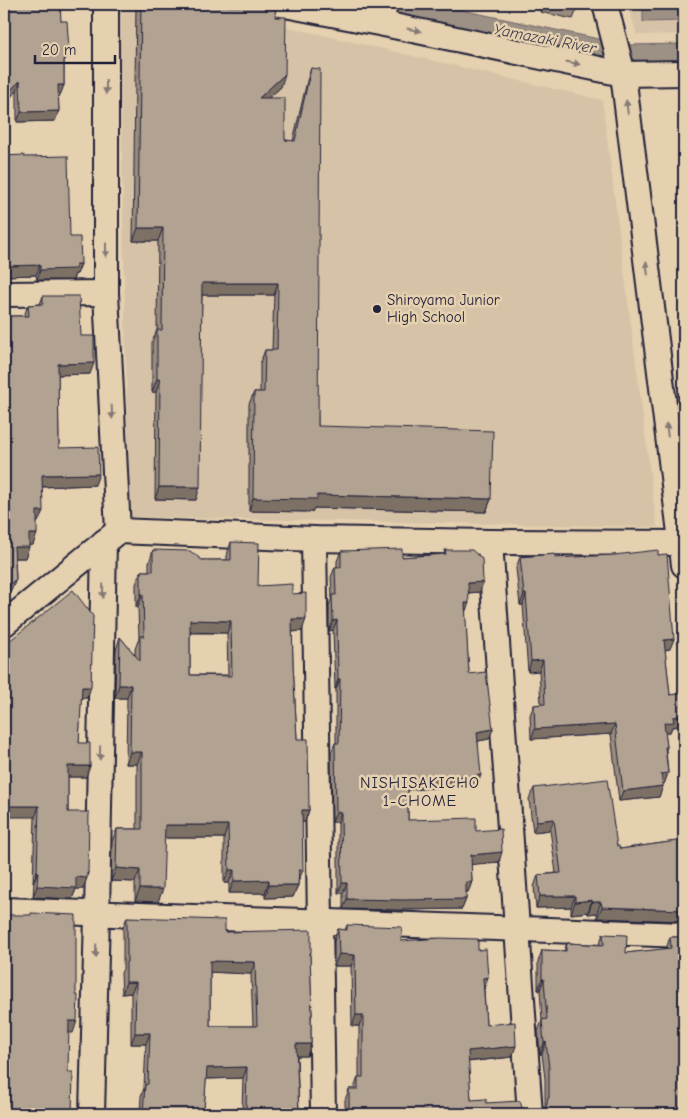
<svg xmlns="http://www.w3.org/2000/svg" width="688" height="1118" font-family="'Comic Neue',sans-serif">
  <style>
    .built { fill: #d6c2a6 }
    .water { fill: #9d9084; stroke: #6c6467 }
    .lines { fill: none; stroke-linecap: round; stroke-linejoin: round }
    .street-casing { stroke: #22223b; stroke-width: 28 }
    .street { stroke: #e5d0af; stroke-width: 24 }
    .wall { fill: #998b7d; stroke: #22223b; fill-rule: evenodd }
    .shaded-wall { fill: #7d7166; stroke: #22223b }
    .building { fill: #b2a291; stroke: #22223b; fill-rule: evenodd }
    .oneway { fill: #847975 }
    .poi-dot { fill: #22223b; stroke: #e5d0af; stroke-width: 2 }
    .labels { text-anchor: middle; stroke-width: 5; stroke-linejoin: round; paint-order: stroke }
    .poi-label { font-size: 15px; fill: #22223b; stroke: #e5d0af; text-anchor: start }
    .water-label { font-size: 16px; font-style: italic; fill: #413e4d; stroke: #e5d0af }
    .neighbourhood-label { font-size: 16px; letter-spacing: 1px; fill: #22223b; stroke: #e5d0af }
  </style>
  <rect width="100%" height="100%" fill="#e5d0af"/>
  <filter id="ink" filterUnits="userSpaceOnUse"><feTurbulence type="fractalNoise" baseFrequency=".02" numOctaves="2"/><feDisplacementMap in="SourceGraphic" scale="10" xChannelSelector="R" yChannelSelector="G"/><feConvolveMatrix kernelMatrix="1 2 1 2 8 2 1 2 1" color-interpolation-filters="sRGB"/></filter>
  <g filter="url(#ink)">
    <g class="built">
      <path d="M119,4H189L602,100L657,527L129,517Z"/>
      <path d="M628,4H684V34L637,35Z"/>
    </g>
    <g class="water">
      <path d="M330,4H433L627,45L684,44V64L634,66Z"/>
      <path d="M643,4H684V21L643,22Z"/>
    </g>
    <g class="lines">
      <defs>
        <g id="street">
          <path d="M106,4V293L118,531"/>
          <path d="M280,4L384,24L623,74L684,73"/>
          <path d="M383,4L384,24"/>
          <path d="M605,4L623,74L684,565"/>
          <path d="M4,294L106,293"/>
          <path d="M314,539L323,1114"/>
          <path d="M490,542L530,1114"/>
          <path d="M4,624L118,531L314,539L490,542L684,543"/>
          <path d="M4,910L684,935"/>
          <path d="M92,1114L97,914L104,542"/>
        </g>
      </defs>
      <use href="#street" class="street-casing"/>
      <use href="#street" class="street"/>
    </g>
    <g class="wall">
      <path d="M136,4H229V6L275,17L281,87L268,98L285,140L293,141L307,81L311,68L318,426L491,499L486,512L314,508L312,512L249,511V404L254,392H260V363L265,350H272L274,295H202L196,500L155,499L156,392H152V342L157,330L158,241H133Z"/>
      <path d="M542,4H579L573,19L540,12Z"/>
      <path d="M61,21L69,50L65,60H64V85L60,95H58L59,111L55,121L17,122V91L4,103Z"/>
      <path d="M4,156L24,157L70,237L81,264L77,274H75L73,280H37L36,275L4,276Z"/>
      <path d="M43,296L81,336L90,374L58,375L59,448L95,485L42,487L38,522H37L33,545H29L25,558H15L16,579L11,591L4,597V316H24L28,305L40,304Z"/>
      <path d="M231,542L258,586L292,594L302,631L292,632L293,664L297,739L309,810L305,822H302L298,885L293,897L265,898V893H229V883H224V838H164L158,902L135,901V882L111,881L112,841L117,829H137V764H126L127,698H115L116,650L120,637L135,655V649L139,638L138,607H136V584L141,571H149V563L153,550L202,560H227V555ZM190,633H227L228,675H190Z"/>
      <path d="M445,550L480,592L469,593L465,613L469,674L489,739L478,741L477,785L408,790V820L476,831L499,862L471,864L472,882L468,892H466V899L462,909L399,910L343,909V893H338V822H332L331,753L335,743H336V689H335L333,630L329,631V605L332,597L331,577L335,567H337V561L341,551L402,557L444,554Z"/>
      <path d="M520,557L555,558L670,649L665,650L670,695L684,693V725L672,727L670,732L665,733L667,747L666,750L668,773L664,784H662L663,786L659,797L619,801L611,734L531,739L530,715L534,705L541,704L539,671L528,672L523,605H520L516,568Z"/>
      <path d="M8,642L87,698H81L79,743L90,766L86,777H68V812L88,873L83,889H76L72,899L33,897L34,882H33L35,817L6,649Z"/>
      <path d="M534,788L617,846L620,849L684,840V921L597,918V913L588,914V912L571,914V907L536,908L534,887L538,875L556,873L550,830L533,832L529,799Z"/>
      <path d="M127,917L225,932L311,953L310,956L312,1015L311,1018V1044L307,1056H297L299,1114H315H140L141,1096L144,1088L146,1044H131V993L122,994L121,973L123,969V928ZM210,972L251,974L253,1026H210ZM243,1078L242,1110H204L206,1079Z"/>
      <path d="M347,925L401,941L478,950L488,977L484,989L486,1025L512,1057L468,1062L471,1100L523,1111L527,1114H345V1100L349,1089H354L358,1077H359V1026H352L351,966H334V941L338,929L345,930Z"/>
      <path d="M603,934L626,953L666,949L670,937H684L543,1112L545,1106V1079L542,1054H540L538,1031L542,1021L540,990H538V962L542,950L564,951L567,943L599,945Z"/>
    </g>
    <g class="shaded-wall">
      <path d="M64,50H69L65,60L60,61Z"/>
      <path d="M285,74L281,87L255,110L259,98Z"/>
      <path d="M20,81L17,91L4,103V96Z"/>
      <path d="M58,85H64L60,95L55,96Z"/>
      <path d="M59,111L55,121L17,122L21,112Z"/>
      <path d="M138,228H163L158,241H133Z"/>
      <path d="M76,264H81L77,274H75L73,280H37L40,270Z"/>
      <path d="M40,265L36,275L4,276V266Z"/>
      <path d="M202,283H278L274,295H198Z"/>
      <path d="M94,363L90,374L54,375L58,364Z"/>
      <path d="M157,379H160L156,392H152Z"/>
      <path d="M99,474L95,485L38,487L42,475Z"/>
      <path d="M159,487H200L196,500L155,499Z"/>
      <path d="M317,495L491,499L486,512L314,508L312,512L249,511L253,498Z"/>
      <path d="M37,511H43L38,522H33Z"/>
      <path d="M29,534H37L33,545L25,546Z"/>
      <path d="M14,547H29L25,558H10Z"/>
      <path d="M16,579L11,591L4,597V589Z"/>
      <path d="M483,582L480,592L464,593L468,583Z"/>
      <path d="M141,594H143L138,607H136Z"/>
      <path d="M524,594H526L523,605H520Z"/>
      <path d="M465,603H469L465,613Z"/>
      <path d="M292,619H306L302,631L288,632Z"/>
      <path d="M190,620L231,621L227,633L185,632Z"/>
      <path d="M337,620L333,630L329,631L333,621Z"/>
      <path d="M674,639L670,649L660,650L664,640Z"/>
      <path d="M543,660L539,671L528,672L531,661Z"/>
      <path d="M338,679H340L336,689H335Z"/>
      <path d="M119,685H131L127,698H115Z"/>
      <path d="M82,687H91L87,698H78Z"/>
      <path d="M684,715V725L672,727L670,732L660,733L664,723L673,717Z"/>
      <path d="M615,724L611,734L531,739L535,729Z"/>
      <path d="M493,729L489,739L473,742L477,732Z"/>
      <path d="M130,752H142L137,764H126Z"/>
      <path d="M68,766H90L86,777H64Z"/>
      <path d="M668,773L664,784H657L661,774Z"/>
      <path d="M481,775L477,785L404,790L408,780Z"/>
      <path d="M663,786L659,797L619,801L623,791Z"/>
      <path d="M4,806H39L35,817H4Z"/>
      <path d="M302,810H309L305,822H298Z"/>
      <path d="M336,812H341L338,822H332Z"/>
      <path d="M554,819L550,830L533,832L537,821Z"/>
      <path d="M165,825H228L224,838H160Z"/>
      <path d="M502,852L499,862L467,865L471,855Z"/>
      <path d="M116,868L140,870L135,882L111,881Z"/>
      <path d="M229,870H234L229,883H224Z"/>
      <path d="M299,870H303L298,882Z"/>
      <path d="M37,871H38L34,882H33Z"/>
      <path d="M87,873H88L86,878H87L83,889H76L72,899L33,897L37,886L76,877Z"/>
      <path d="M269,880L265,893H229L234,881Z"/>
      <path d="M466,882H472L468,892H462Z"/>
      <path d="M342,883H347L343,893H338Z"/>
      <path d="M269,885H298L293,897L265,898Z"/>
      <path d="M140,889H163L158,902L135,901Z"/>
      <path d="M540,896H575L571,907L536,908Z"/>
      <path d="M347,899H466L462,909L399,910L343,909Z"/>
      <path d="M592,900L588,912L571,914L575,902Z"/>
      <path d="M592,902H601L597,913L588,914Z"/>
      <path d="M602,907L684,910V921L597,918Z"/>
      <path d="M339,954L355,955L351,966H334Z"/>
      <path d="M210,961L255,962L251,974L206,972Z"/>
      <path d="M488,977L484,989H479L483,978Z"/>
      <path d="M542,979H544L540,990H538Z"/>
      <path d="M126,982H136L131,993L122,994Z"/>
      <path d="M356,1015H363L359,1026H352Z"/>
      <path d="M69,1021H77L73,1033H65Z"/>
      <path d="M135,1033H150L146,1044H131Z"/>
      <path d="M546,1042L542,1054H540L544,1043Z"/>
      <path d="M296,1044H311L307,1056H292Z"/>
      <path d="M516,1046L512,1057L464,1062L468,1051Z"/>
      <path d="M247,1067L243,1078L202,1079L207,1068Z"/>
      <path d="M349,1109H359L357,1114H348Z"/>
    </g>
    <g class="building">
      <path d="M4,4H60L61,21H67L69,50H64V85H58L59,111L21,112L20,81L4,96Z"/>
      <path d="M141,4H229V6H276L275,17H286L285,74L259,98H285V140L295,141L311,68L320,69L318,426L493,431L491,499L317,495V499L253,498L254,392H264L265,350H277L278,283H202L200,487H159L160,379H157V330H162L163,228H138Z"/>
      <path d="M562,4H579L578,7Z"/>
      <path d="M24,155V157L68,156L70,237H80L81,264H76V269L40,270V265L4,266V156Z"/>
      <path d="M43,296H79L81,336H94V363L58,364L59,448L98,447L99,474L42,475L43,511H37V534H29V547H14L16,579L4,589V316H29L28,305L43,304Z"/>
      <path d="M231,542L259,543L258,586L292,584V594L306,593V619H292L293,664L297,739H308L309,810H302L303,870H299L298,885H269V880L234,881V870H229L228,825H165L163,889H140V870L116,868L117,829H142V752H130L131,685H119L120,637L140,661V636H144L143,594H141V571H153V550L190,551L202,560H231ZM190,620L231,621L232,676L190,675Z"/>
      <path d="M402,549V557L446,554L445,550H472L482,559L483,582L468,583L469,603H465L469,674L486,672L493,729L477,732L481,775L408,780V820L476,818V831L501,829L502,852L471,855L472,882H466V899L403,900L347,899V883H342L341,812H336L335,743H339L340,679H338L337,620L333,621L332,595H336L335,567H341V551Z"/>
      <path d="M658,550V555L667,554L674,639L664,640L670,695L684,693V715L673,717L674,722L664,723L667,747H665L668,773L661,774L663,786L623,791L615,724L535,729L534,705L545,704L543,660L531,661L526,594H524L520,557L555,554V558L614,555Z"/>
      <path d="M73,590L93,616L91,687H82L79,743H90V766H68V812H89L88,873H87V878L76,877V888L37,886L38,871H37L39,806H4V651L10,645L8,642Z"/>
      <path d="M607,779L617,846H619L620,849L684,840V910L602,907L601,902H592V900L575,902V896H540L538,875L561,873L554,819L537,821L534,788Z"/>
      <path d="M31,913L76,915V995H78L77,1021H69L68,1072H73L72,1114H4V915H31Z"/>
      <path d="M127,917L225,920V932L311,930V953H310L312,1015H311V1044H296L299,1114L315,1113V1114H143L145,1085L148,1084L150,1033H135L136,982H126V962H127ZM210,961L255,962L257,1026H210ZM247,1067L246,1109L204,1110L207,1068Z"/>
      <path d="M347,925L402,927L401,941L440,938L478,939V950L486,949L488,977L483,978L486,1025L515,1022L516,1046L468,1051L471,1100L486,1099V1103L520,1101L523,1111L527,1114H359V1109H349V1089H358V1077H363V1015H356L355,955L339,954L338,929L347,930Z"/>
      <path d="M603,934L627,935L626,953L671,948L670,937H684V1114H541L546,1109L548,1098H549V1068L546,1042L544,1043L542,1020L547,1019L544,979H542V950L566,951L567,943L604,945Z"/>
    </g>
    <defs><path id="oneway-solid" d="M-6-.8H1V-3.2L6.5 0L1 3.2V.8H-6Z" transform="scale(1.25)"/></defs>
    <g class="oneway">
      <use href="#oneway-solid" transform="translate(414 30) rotate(12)"/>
      <use href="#oneway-solid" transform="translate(573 63) rotate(12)"/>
      <use href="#oneway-solid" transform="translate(106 87) rotate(90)"/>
      <use href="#oneway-solid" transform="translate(627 107) rotate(-97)"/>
      <use href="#oneway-solid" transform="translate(106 250) rotate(90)"/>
      <use href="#oneway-solid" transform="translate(647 268) rotate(-97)"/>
      <use href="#oneway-solid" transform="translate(112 412) rotate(87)"/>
      <use href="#oneway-solid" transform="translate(667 430) rotate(-97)"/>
      <use href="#oneway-solid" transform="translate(103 591) rotate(91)"/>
      <use href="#oneway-solid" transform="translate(100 753) rotate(91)"/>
      <use href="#oneway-solid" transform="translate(96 951) rotate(92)"/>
    </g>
  </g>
  <circle class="poi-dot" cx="377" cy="309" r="5"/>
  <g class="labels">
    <g class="poi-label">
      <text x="387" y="305">Shiroyama Junior<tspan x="387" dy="17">High School</tspan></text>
    </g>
    <g class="water-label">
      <text transform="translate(545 38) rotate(11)" y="6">Yamazaki River</text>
    </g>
    <g class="neighbourhood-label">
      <text x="420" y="788">NISHISAKICHO<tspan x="420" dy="18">1-CHOME</tspan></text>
    </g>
  </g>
  <rect width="688" height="1118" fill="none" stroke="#e5d0af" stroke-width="20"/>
  <rect x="10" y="10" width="668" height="1098" fill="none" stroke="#22223b" stroke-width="2" filter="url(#ink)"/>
  <path d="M35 55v8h80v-8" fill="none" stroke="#22223b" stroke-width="2.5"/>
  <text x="42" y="55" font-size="15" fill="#22223b" stroke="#e5d0af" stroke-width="4" paint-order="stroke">20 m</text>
</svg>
